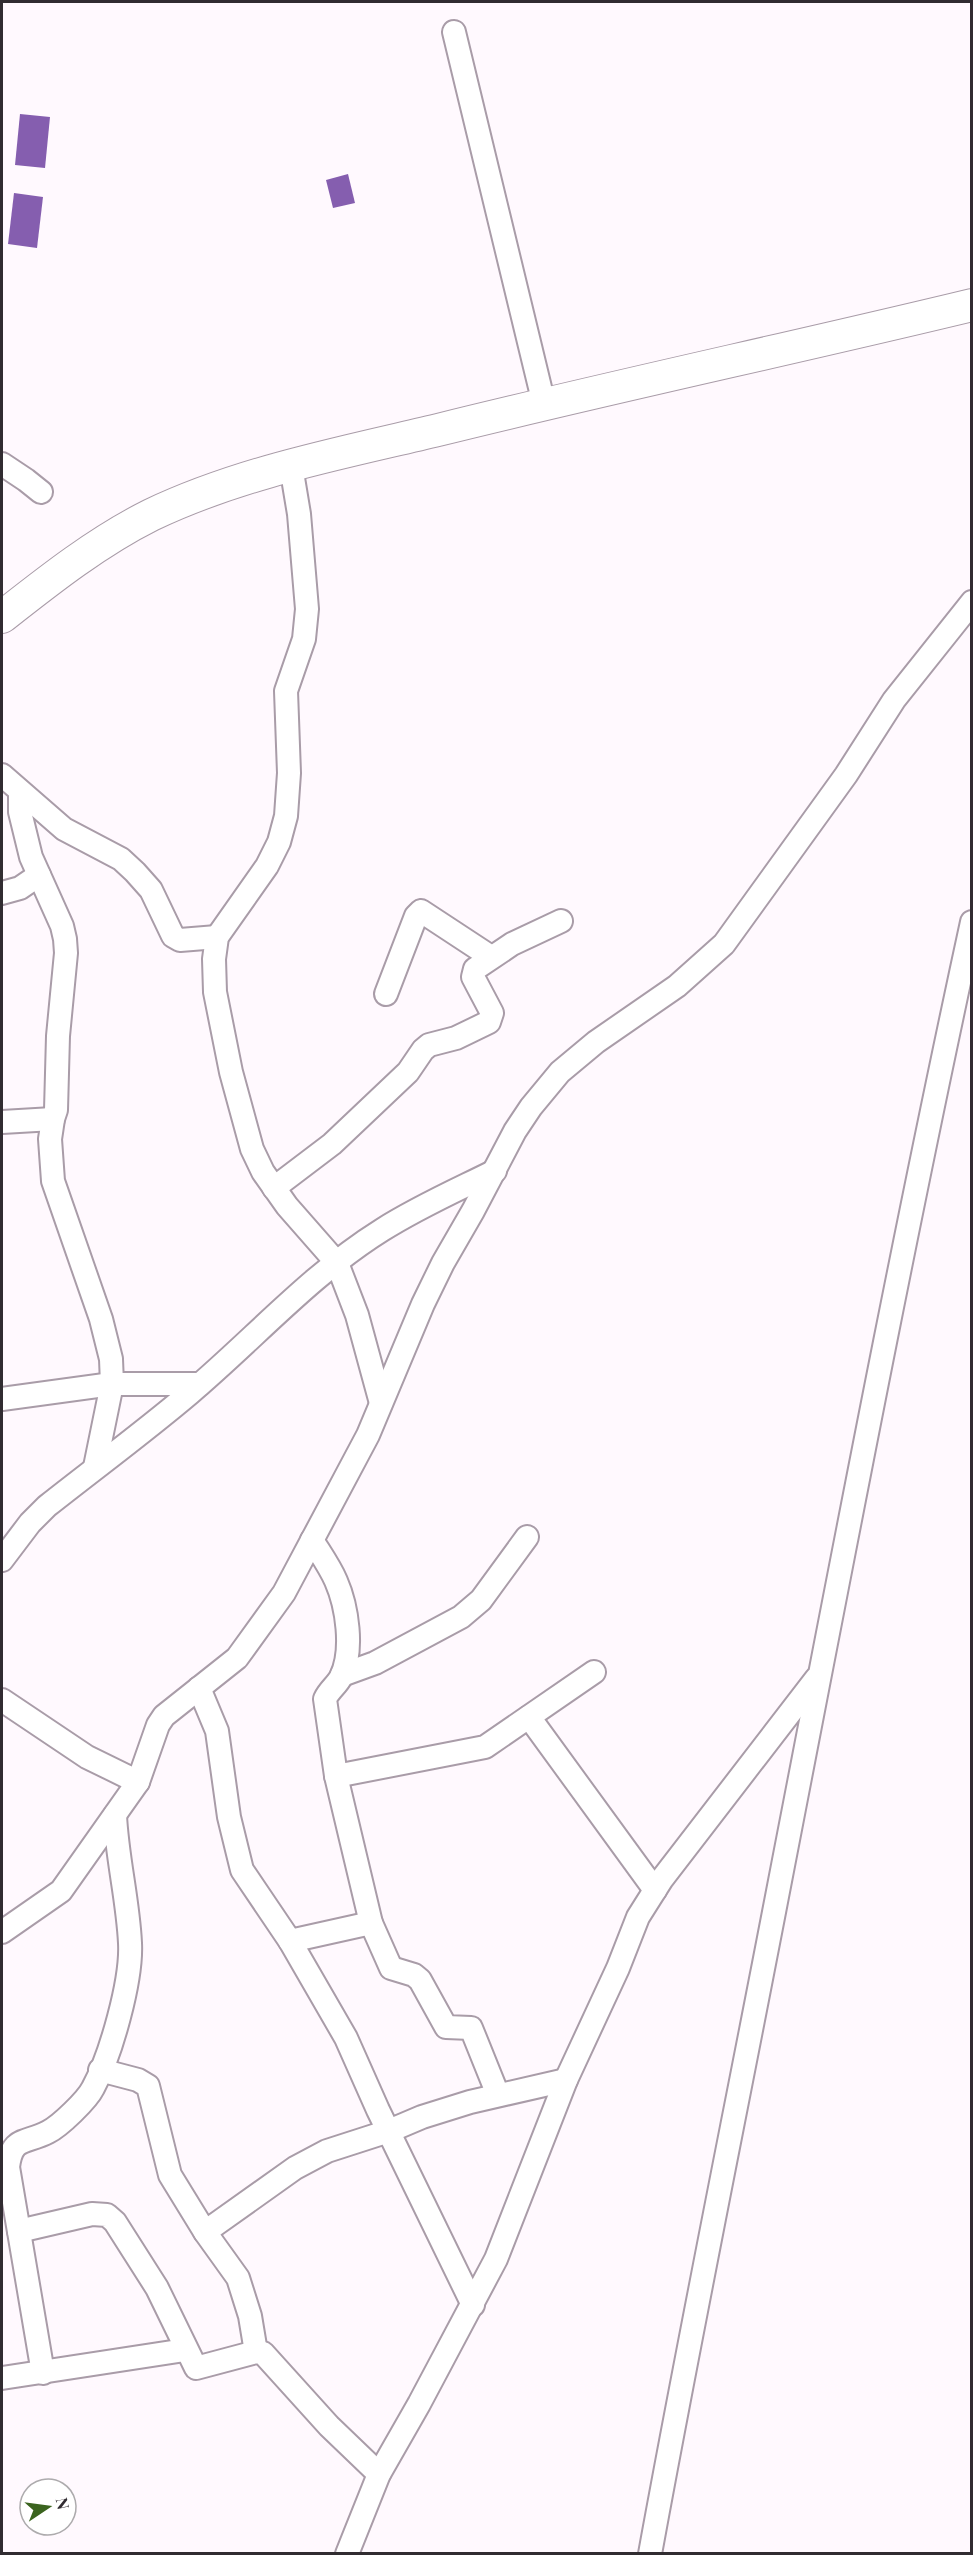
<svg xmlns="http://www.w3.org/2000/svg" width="973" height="2555" font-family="'Playfair Display',serif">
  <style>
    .building { fill: #855eaf }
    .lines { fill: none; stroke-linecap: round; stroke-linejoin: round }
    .street-casing { stroke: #a99ca8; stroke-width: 26 }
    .secondary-casing { stroke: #a99ca8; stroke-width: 34 }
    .street { stroke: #fff; stroke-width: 22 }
    .secondary { stroke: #fff; stroke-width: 32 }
  </style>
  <rect width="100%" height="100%" fill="#fff9fe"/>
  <g class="building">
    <path d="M20,114L50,117L45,168L15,165Z"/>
    <path d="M348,174L355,203L333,208L326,180Z"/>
    <path d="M14,193L43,197L37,248L8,244Z"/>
  </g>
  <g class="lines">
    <defs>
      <g id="street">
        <path d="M454,32L544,404"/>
        <path d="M2,464L26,480L41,492"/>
        <path d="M291,466L299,514L307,609L304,639L286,691L289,773L286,816L279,842L267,866L217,937L214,959L215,992L231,1072L252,1149L263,1172L287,1206L337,1263L357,1315L381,1403"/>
        <path d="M2,775L64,829L121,859L135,872L151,890L173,936L180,940L217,937"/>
        <path d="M20,792V812L31,857L62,926L65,939L66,953L58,1036L56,1110L53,1119L50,1139L53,1181L101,1319L111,1359L112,1384L95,1467"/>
        <path d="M2,893L20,888L39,875"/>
        <path d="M386,994L416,916L421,911L491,957"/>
        <path d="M2,1122L53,1119"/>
        <path d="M274,1188L332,1144L408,1072L423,1050L429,1045L456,1038L489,1022L492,1013L473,977L475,969L512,944L561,921"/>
        <path d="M2,1399L112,1384H200"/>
        <path d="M312,1540C320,1553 330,1567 336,1581C347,1606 354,1650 341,1677C337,1685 329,1690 325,1699L336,1776L371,1923L391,1968L414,1975L420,1980L446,2027L471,2028L498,2095"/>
        <path d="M2,1560L30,1523L47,1506C95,1468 144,1432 190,1393C254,1339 310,1275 382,1230C418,1207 457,1190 495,1171"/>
        <path d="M342,1675L375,1663L461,1617L481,1600L527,1537"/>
        <path d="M199,1688L217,1731L229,1817L242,1870L290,1941L346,2038L378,2110L473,2305"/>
        <path d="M2,1700L87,1757L138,1782"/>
        <path d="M529,1717L655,1890"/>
        <path d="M336,1776L485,1747L594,1672"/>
        <path d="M2,1932L61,1891L138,1782L158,1725L164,1716L237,1658L284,1593L368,1435L423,1304L443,1263L473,1211L515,1131L531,1107L560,1072L596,1042L677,986L724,944L846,775L894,700L972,602"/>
        <path d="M290,1941L371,1923"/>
        <path d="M100,2070L138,2080L148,2086L170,2175L205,2232L238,2278L250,2316L256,2352"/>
        <path d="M19,2231L92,2214L107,2215L115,2222L157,2288L196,2368L256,2352L263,2353L329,2426L379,2474"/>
        <path d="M205,2232L295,2168L327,2151L389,2131L422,2117L470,2102L566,2080"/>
        <path d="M43,2373L8,2167C12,2136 25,2144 48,2132C60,2126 87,2100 93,2088C111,2055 132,1980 130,1943C128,1900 117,1858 115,1815"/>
        <path d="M2,2378L185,2350"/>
        <path d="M347,2554L379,2474L419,2404L496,2259L566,2080L618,1968L638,1917L662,1879L816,1679"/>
        <path d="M650,2554C691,2329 737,2105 780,1881C842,1561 903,1240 972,922"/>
      </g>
      <path id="secondary" d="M2,617C49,580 97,542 151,515C241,472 342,453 438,430C615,386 794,348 972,305"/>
    </defs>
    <use href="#street" class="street-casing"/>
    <use href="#secondary" class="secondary-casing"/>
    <use href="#street" class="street"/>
    <use href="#secondary" class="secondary"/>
  </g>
  <rect width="973" height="2555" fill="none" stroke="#312c31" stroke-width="6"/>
  <g transform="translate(48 2507) rotate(77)"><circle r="28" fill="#ffffff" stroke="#adabad" stroke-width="1.5"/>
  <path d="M0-4.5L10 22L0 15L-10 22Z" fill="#3b641f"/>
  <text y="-9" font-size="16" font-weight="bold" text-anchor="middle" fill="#312c31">N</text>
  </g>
</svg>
